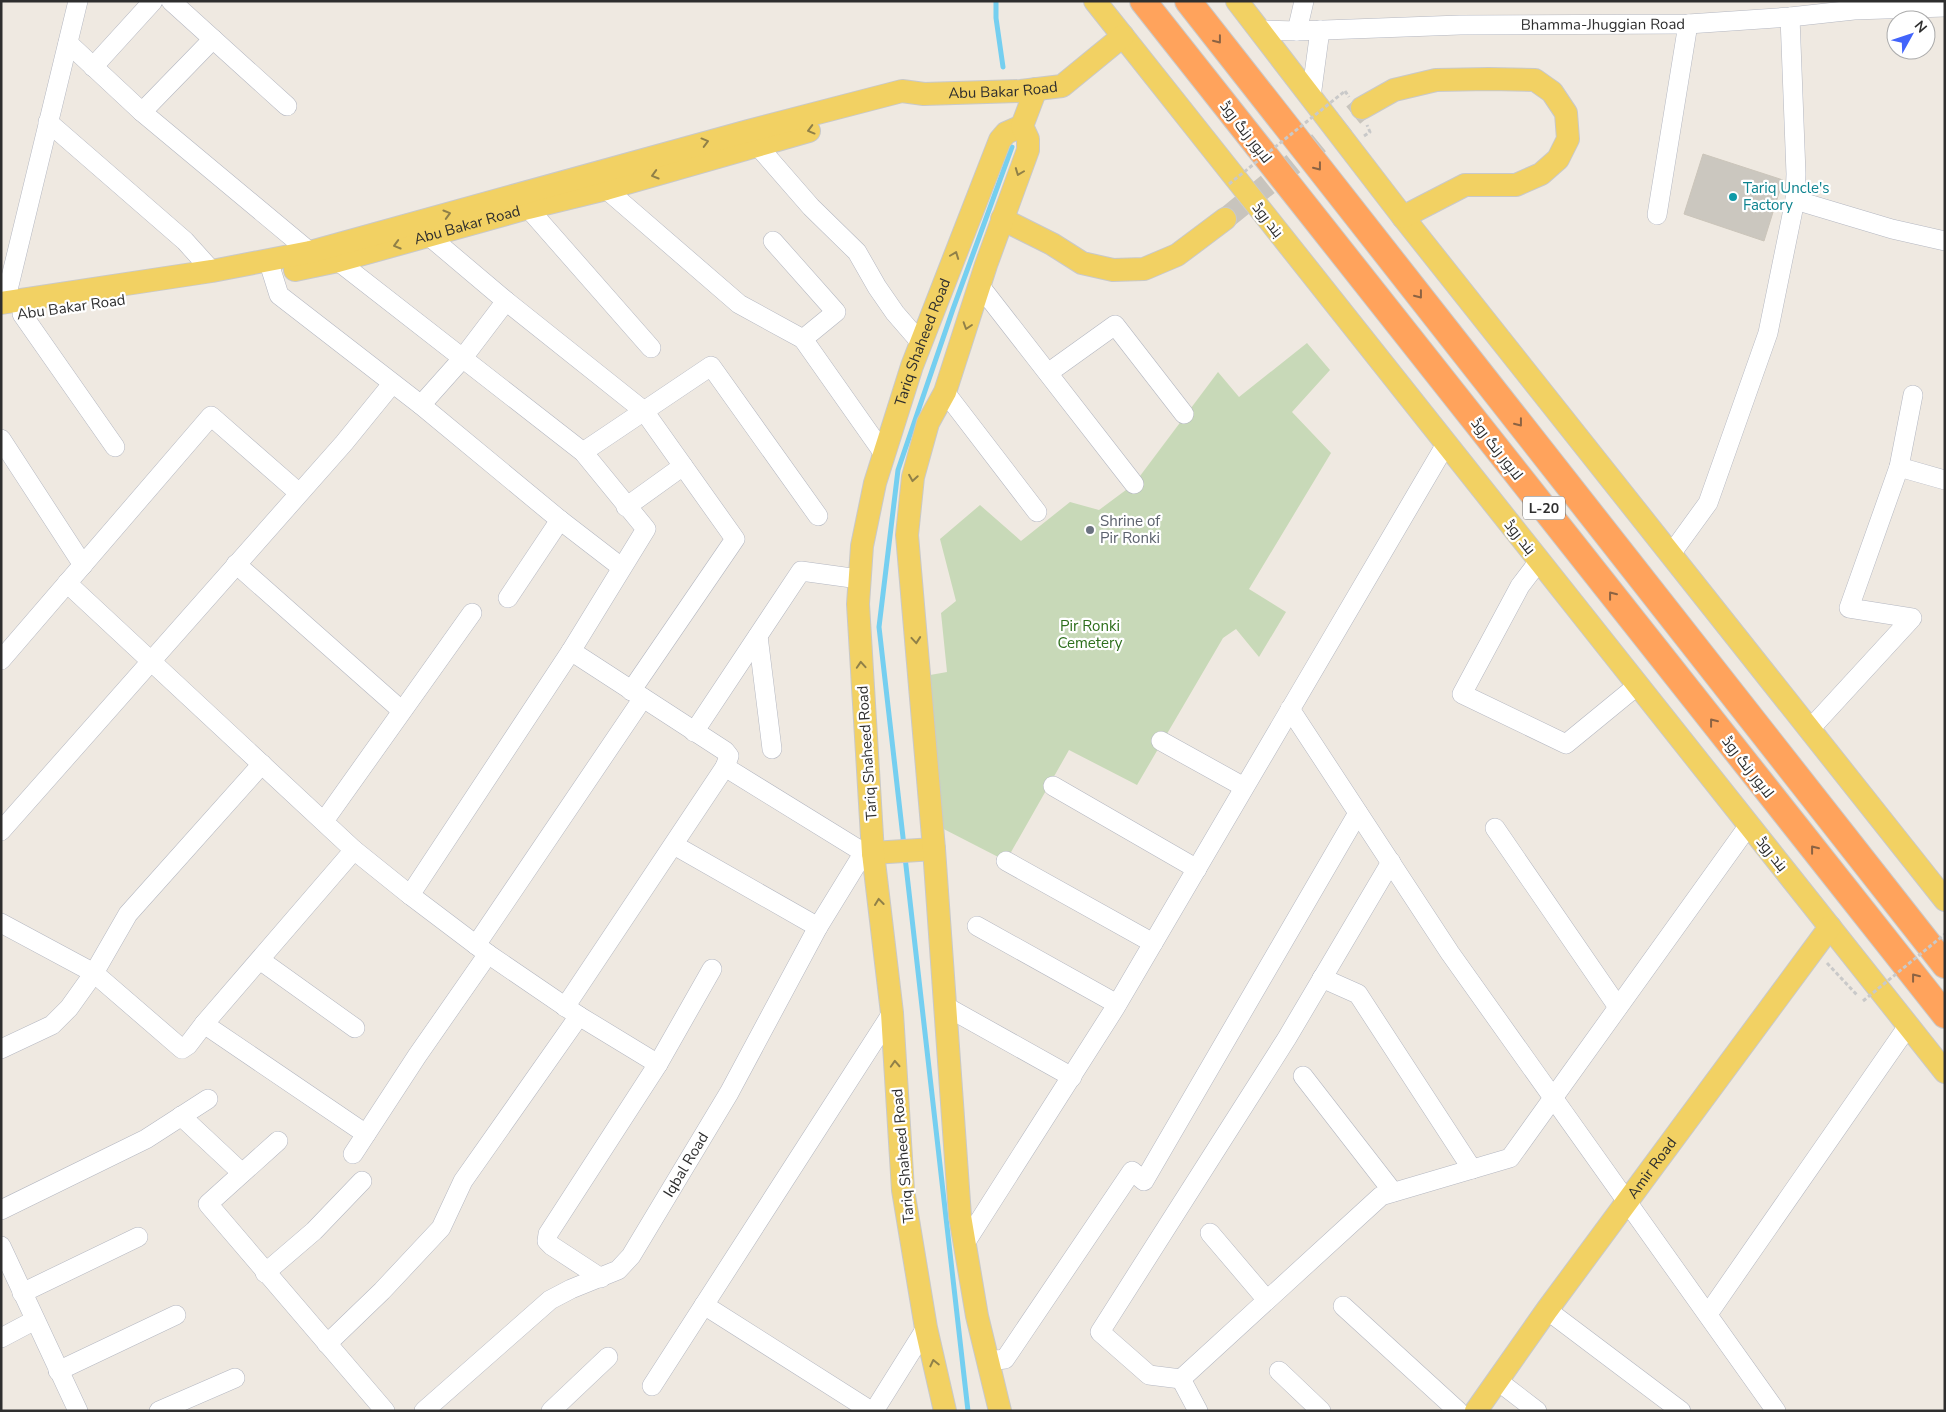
<svg xmlns="http://www.w3.org/2000/svg" width="1946" height="1412" font-family="'Nunito Sans',Cairo,sans-serif">
  <style>
    .cemetery { fill: #c8d9b8 }
    .lines { fill: none; stroke-linecap: round; stroke-linejoin: round }
    .stream { stroke: #75cff0; stroke-width: 5 }
    .building { fill: #cbc7bf; stroke: #cbc5ba }
    .major-tunnel { stroke: #c8c4bd; stroke-width: 22; stroke-dasharray: 22 11; stroke-linecap: butt }
    .minor-casing { stroke: #b4b7c1; stroke-width: 20 }
    .major-casing { stroke: #c9c9c9; stroke-width: 24 }
    .highway-casing { stroke: #c9c9c9; stroke-width: 28 }
    .path { stroke: #c9c9c9; stroke-width: 3; stroke-dasharray: 4 2.5; stroke-linecap: butt }
    .minor { stroke: #fff; stroke-width: 19 }
    .major { stroke: #f2d163; stroke-width: 22 }
    .highway { stroke: #ffa35c; stroke-width: 26 }
    .path-bridge { stroke: #c9c9c9; stroke-width: 3; stroke-dasharray: 4 2.5; stroke-linecap: butt }
    .oneway { stroke: #8c6343 }
    .oneway2 { stroke: #908048 }
    .culture-dot { fill: #0f9aa8; stroke: #fff; stroke-width: 2 }
    .worship-dot { fill: #6b7280; stroke: #fff; stroke-width: 2 }
    .labels { text-anchor: middle; stroke-width: 4.5; stroke-linejoin: round; paint-order: stroke }
    .shield { fill: #fff; stroke: #6d6d6d; stroke-width: 1 }
    .shield-label { font-size: 14px; font-weight: bold; fill: #2e2e2e }
    .street-label { font-size: 15px; fill: #2e2e2e; stroke: #fff }
    .culture-label { font-size: 15px; fill: #0d838f; stroke: #fff; text-anchor: start }
    .worship-label { font-size: 15px; fill: #5b616d; stroke: #fff; text-anchor: start }
    .park-label { font-size: 15px; fill: #2c6e1b; stroke: #fff }
  </style>
  <rect width="100%" height="100%" fill="#efe9e1"/>
  <path class="cemetery" d="M1307,343L1330,370L1292,412L1331,453L1249,589L1286,612L1259,657L1236,629L1223,638L1137,785L1069,750L1006,861L932,823L919,677L947,672L941,613L956,601L940,539L980,505L1021,541L1070,502L1099,510L1134,484L1218,372L1239,397Z"/>
  <g class="lines">
    <g class="stream">
      <path d="M996,1V18L1003,67"/>
      <path d="M904,846L879,627L898,470L953,309L1012,147"/>
      <path d="M905,857L968,1411"/>
    </g>
  </g>
  <path class="building" d="M1703,154L1783,180L1764,241L1684,214Z"/>
  <g class="lines">
    <path class="major-tunnel" d="M1225,219L1362,108"/>
    <defs>
      <g id="minor">
        <path d="M171,1L287,106"/>
        <path id="s1" d="M1259,30L1297,31L1460,25L1688,24L1790,17L1854,10L1945,7"/>
        <path d="M1297,31L1304,1"/>
        <path d="M68,43L142,112L310,252"/>
        <path d="M93,67L153,1"/>
        <path d="M1311,97L1320,30"/>
        <path d="M142,112L213,39"/>
        <path d="M48,122L185,241L212,271"/>
        <path d="M757,145L811,207L857,252L877,287L895,313L921,343"/>
        <path d="M606,189L739,304L803,339L836,312L773,241"/>
        <path d="M1795,200L1892,229L1945,241"/>
        <path d="M528,208L651,348"/>
        <path d="M1657,215L1688,24"/>
        <path d="M429,236L506,301L644,411L735,539L631,691"/>
        <path d="M268,260L279,295L421,405L560,520L621,567"/>
        <path d="M338,261L583,452L646,529L571,651L410,895"/>
        <path d="M980,286L1134,484"/>
        <path d="M5,302L78,1"/>
        <path d="M22,314L115,447"/>
        <path d="M803,339L884,454"/>
        <path d="M1048,373L1115,325L1184,414"/>
        <path d="M945,392L1037,512"/>
        <path d="M421,405L462,359L506,301"/>
        <path d="M1,439L83,565"/>
        <path d="M583,452L711,366L818,516"/>
        <path d="M1899,467L1945,480"/>
        <path d="M626,507L683,466"/>
        <path d="M1671,554L1708,503L1768,333L1795,200L1796,174L1790,17"/>
        <path d="M1539,561L1520,586L1462,694L1566,744L1638,685"/>
        <path d="M236,564L401,710"/>
        <path d="M67,583L354,850L410,895L488,954L579,1016L658,1064"/>
        <path d="M508,598L560,520"/>
        <path d="M758,636L772,749"/>
        <path d="M1,660L211,416L299,493"/>
        <path d="M1290,709L1450,953L1776,1411"/>
        <path d="M1810,729L1912,618L1849,608L1899,467L1913,395"/>
        <path d="M694,732L801,571L859,579"/>
        <path d="M1161,741L1244,787"/>
        <path d="M725,767L866,854"/>
        <path d="M1053,786L1197,869"/>
        <path d="M324,821L472,613"/>
        <path d="M1495,828L1618,1007"/>
        <path d="M1,831L344,443L392,384"/>
        <path d="M674,845L818,927"/>
        <path d="M1006,861L1153,943"/>
        <path d="M1391,862L1287,1038L1100,1332L1149,1375L1181,1379L1381,1196L1510,1158L1749,825"/>
        <path d="M1,923L94,973L182,1049L188,1045L204,1024L354,850"/>
        <path d="M977,926L1117,1004"/>
        <path d="M476,945L643,698"/>
        <path d="M260,960L355,1028"/>
        <path d="M1322,978L1358,994L1472,1169"/>
        <path d="M945,1006L1072,1077"/>
        <path d="M565,1007L725,767L729,756L725,751L571,651"/>
        <path d="M204,1024L366,1134"/>
        <path d="M1,1049L52,1025L69,1008L94,973L128,914L262,764"/>
        <path d="M1303,1076L1393,1192"/>
        <path d="M181,1116L242,1173"/>
        <path d="M278,1141L208,1204L385,1411"/>
        <path d="M353,1154L417,1056L488,954"/>
        <path d="M1,1210L146,1139L208,1099"/>
        <path d="M1210,1233L1267,1300"/>
        <path d="M964,1245L1115,1008L1446,444"/>
        <path d="M1,1246L78,1411"/>
        <path d="M265,1273L314,1231L362,1181"/>
        <path d="M601,1278L552,1246L547,1241L548,1234L658,1064L712,969"/>
        <path d="M22,1293L138,1237"/>
        <path d="M704,1305L871,1411"/>
        <path d="M1343,1306L1458,1411"/>
        <path d="M1547,1310L1681,1411"/>
        <path d="M1708,1314L1908,1026"/>
        <path d="M1,1338L35,1320"/>
        <path d="M327,1344L382,1291L441,1228L463,1181L579,1016"/>
        <path d="M988,1361L1005,1359L1132,1171L1144,1181L1358,813"/>
        <path d="M58,1371L176,1315"/>
        <path d="M1279,1371L1321,1411"/>
        <path d="M1181,1379L1198,1411"/>
        <path d="M1498,1381L1537,1411"/>
        <path d="M652,1386L892,1013"/>
        <path d="M159,1411L235,1378"/>
        <path id="s2" d="M424,1411L550,1300L571,1289L618,1270L631,1256L729,1093L818,927L861,857L866,854L873,853"/>
        <path d="M551,1411L608,1357"/>
        <path d="M874,1411L926,1328"/>
      </g>
      <g id="major">
        <path d="M1095,1L1945,1072"/>
        <path d="M1237,1L1403,217L1945,900"/>
        <path d="M1362,108L1394,90L1436,80L1489,79L1535,80L1552,92L1566,113L1568,139L1558,159L1541,174L1516,185H1465L1403,217"/>
        <path d="M1002,219L1052,244L1082,263L1113,270L1144,269L1177,255L1225,219"/>
        <path id="s3" d="M295,270L338,261L528,208L606,189L809,131"/>
        <path id="s4" d="M1,303L212,271L310,252L748,131L902,91L924,94L1021,91L1062,86L1123,36"/>
        <path d="M873,853L934,849"/>
        <path id="s5" d="M945,1411L926,1328L903,1190L892,1013L873,853L858,604L862,546L875,483L912,366L1000,140L1006,133L1022,126"/>
        <path d="M1000,1411L977,1316L960,1216L934,849L907,535L913,477L928,423L945,392L986,265L1028,150V139L1022,126L1036,89"/>
        <path id="s6" d="M1476,1411L1547,1310L1830,927"/>
      </g>
      <g id="highway">
        <path d="M1143,1L1945,1015"/>
        <path d="M1188,1L1945,965"/>
      </g>
    </defs>
    <use href="#minor" class="minor-casing"/>
    <use href="#major" class="major-casing"/>
    <use href="#highway" class="highway-casing"/>
    <g class="path">
      <path d="M1345,91L1349,97"/>
      <path d="M1364,136L1370,132L1367,125"/>
      <path d="M1827,963L1857,995"/>
    </g>
    <use href="#minor" class="minor"/>
    <use href="#major" class="major"/>
    <use href="#highway" class="highway"/>
    <g class="path-bridge">
      <path d="M1229,184L1345,91"/>
      <path d="M1863,1001L1945,934"/>
    </g>
  </g>
  <defs><path id="oneway-chevron" d="M-2-3.5L2.5 0L-2 3.5" fill="none" stroke-width="1.6" stroke-linecap="round" stroke-linejoin="round" transform="scale(1.25)"/></defs>
  <g class="oneway">
    <use href="#oneway-chevron" transform="translate(1218 40) rotate(52)"/>
    <use href="#oneway-chevron" transform="translate(1318 167) rotate(52)"/>
    <use href="#oneway-chevron" transform="translate(1419 295) rotate(52)"/>
    <use href="#oneway-chevron" transform="translate(1519 423) rotate(52)"/>
    <use href="#oneway-chevron" transform="translate(1612 595) rotate(-128)"/>
    <use href="#oneway-chevron" transform="translate(1713 722) rotate(-128)"/>
    <use href="#oneway-chevron" transform="translate(1814 849) rotate(-128)"/>
    <use href="#oneway-chevron" transform="translate(1915 977) rotate(-128)"/>
  </g>
  <g class="oneway2">
    <use href="#oneway-chevron" transform="translate(811 130) rotate(165)"/>
    <use href="#oneway-chevron" transform="translate(705 142) rotate(-15)"/>
    <use href="#oneway-chevron" transform="translate(1019 172) rotate(111)"/>
    <use href="#oneway-chevron" transform="translate(655 175) rotate(164)"/>
    <use href="#oneway-chevron" transform="translate(447 214) rotate(-16)"/>
    <use href="#oneway-chevron" transform="translate(397 245) rotate(164)"/>
    <use href="#oneway-chevron" transform="translate(955 255) rotate(-69)"/>
    <use href="#oneway-chevron" transform="translate(967 326) rotate(108)"/>
    <use href="#oneway-chevron" transform="translate(913 478) rotate(99)"/>
    <use href="#oneway-chevron" transform="translate(916 640) rotate(85)"/>
    <use href="#oneway-chevron" transform="translate(861 665) rotate(-94)"/>
    <use href="#oneway-chevron" transform="translate(879 902) rotate(-97)"/>
    <use href="#oneway-chevron" transform="translate(895 1064) rotate(-93)"/>
    <use href="#oneway-chevron" transform="translate(934 1363) rotate(-103)"/>
  </g>
  <circle class="culture-dot" cx="1733" cy="197" r="5"/>
  <circle class="worship-dot" cx="1090" cy="530" r="5"/>
  <g class="labels">
    <rect class="shield" x="1523" y="496.5" width="42" height="23" rx="4"/>
    <g class="shield-label">
      <text x="1544" y="513">L-20</text>
    </g>
    <g class="street-label">
      <text dy="5" stroke="none"><textPath href="#s1" startOffset="344">Bhamma-Jhuggian Road</textPath></text>
      <text dy="5" stroke="none"><textPath href="#s4" startOffset="1028">Abu Bakar Road</textPath></text>
      <text transform="translate(1246 132) rotate(52)" y="5">لاہور رنگ روڈ</text>
      <text transform="translate(1268 220) rotate(52)" y="5">بند روڈ</text>
      <text dy="5" stroke="none"><textPath href="#s3" startOffset="178">Abu Bakar Road</textPath></text>
      <text transform="translate(71 307) rotate(-8)" y="5">Abu Bakar Road</text>
      <text dy="5" stroke="none"><textPath href="#s5" startOffset="1084">Tariq Shaheed Road</textPath></text>
      <text transform="translate(1497 449) rotate(52)" y="5">لاہور رنگ روڈ</text>
      <text transform="translate(1520 537) rotate(51)" y="5">بند روڈ</text>
      <text transform="translate(867 753) rotate(-94)" y="5">Tariq Shaheed Road</text>
      <text transform="translate(1748 767) rotate(52)" y="5">لاہور رنگ روڈ</text>
      <text transform="translate(1772 854) rotate(51)" y="5">بند روڈ</text>
      <text transform="translate(903 1156) rotate(-95)" y="5">Tariq Shaheed Road</text>
      <text dy="5" stroke="none"><textPath href="#s2" startOffset="368">Iqbal Road</textPath></text>
      <text dy="5" stroke="none"><textPath href="#s6" startOffset="300">Amir Road</textPath></text>
    </g>
    <g class="culture-label">
      <text x="1743" y="193">Tariq Uncle's<tspan x="1743" dy="17">Factory</tspan></text>
    </g>
    <g class="worship-label">
      <text x="1100" y="526">Shrine of<tspan x="1100" dy="17">Pir Ronki</tspan></text>
    </g>
    <g class="park-label">
      <text x="1090" y="631">Pir Ronki<tspan x="1090" dy="17">Cemetery</tspan></text>
    </g>
  </g>
  <rect width="1946" height="1412" fill="none" stroke="#2e2e2e" stroke-width="5"/>
  <g transform="translate(1911 35) rotate(50)"><circle r="24" fill="#ffffff" stroke="#ababab"/>
  <path d="M0-4L9 19L0 12L-9 19Z" fill="#4264fb"/>
  <text y="-8" font-size="14" font-weight="bold" text-anchor="middle" fill="#2e2e2e">N</text>
  </g>
</svg>
